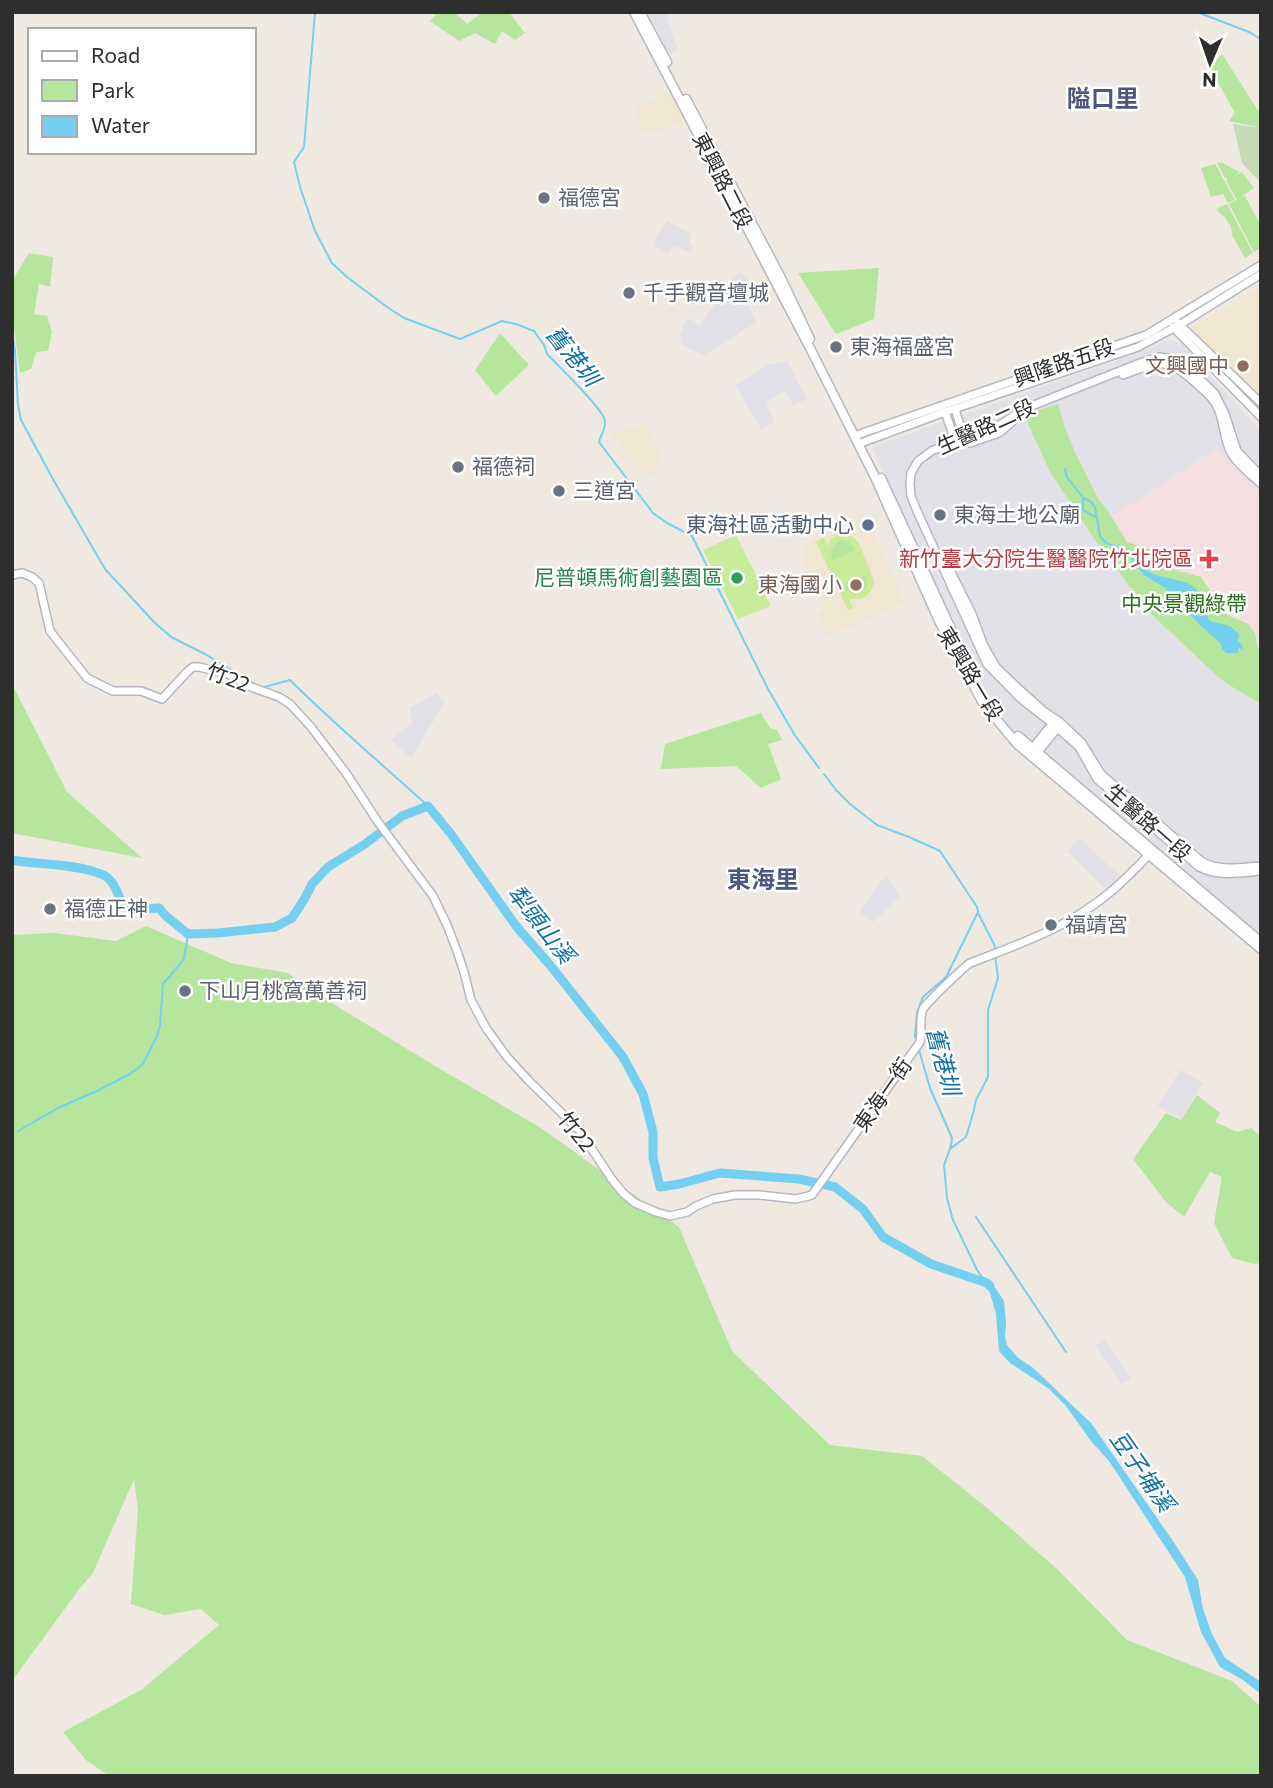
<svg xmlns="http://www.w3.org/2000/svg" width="1273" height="1788" font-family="Commissioner,'Noto Sans TC',sans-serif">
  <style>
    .industrial { fill: #e3e1e8 }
    .education { fill: #f0e6d1 }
    .medical { fill: #f5dfe0 }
    .green { fill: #b6e59e }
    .cemetery { fill: #c8d9b8 }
    .pitch { fill: #c9ec9a; fill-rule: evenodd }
    .water { fill: #75cff0 }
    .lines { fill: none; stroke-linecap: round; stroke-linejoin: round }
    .stream { stroke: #75cff0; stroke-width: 2 }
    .river { stroke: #75cff0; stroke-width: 9 }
    .tertiary-casing { stroke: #b4b7c1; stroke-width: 10 }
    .secondary-casing { stroke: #b4b7c1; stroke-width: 11 }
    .tertiary { stroke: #fff; stroke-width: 7 }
    .secondary { stroke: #fff; stroke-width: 8 }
    .worship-dot { fill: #6b7280; stroke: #fff; stroke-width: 2.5 }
    .education-dot { fill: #8d6e63; stroke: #fff; stroke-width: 2.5 }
    .service-dot { fill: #5c6f8a; stroke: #fff; stroke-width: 2.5 }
    .health-dot { fill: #e0444e; stroke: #fff; stroke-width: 2.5 }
    .leisure-dot { fill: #2e9e5b; stroke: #fff; stroke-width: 2.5 }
    .labels { text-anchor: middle; stroke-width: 5; stroke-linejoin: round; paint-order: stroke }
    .street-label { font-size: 21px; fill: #2e2e2e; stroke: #fff }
    .worship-label { font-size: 21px; fill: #5b616d; stroke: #fff; text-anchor: start }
    .education-label { font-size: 21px; fill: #785e54; stroke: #fff; text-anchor: end }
    .service-label { font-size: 21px; fill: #4e5e75; stroke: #fff; text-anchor: end }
    .health-label { font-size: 21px; fill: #be3a42; stroke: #fff; text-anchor: end }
    .leisure-label { font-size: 21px; fill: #27864d; stroke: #fff; text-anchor: end }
    .park-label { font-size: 21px; fill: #2c6e1b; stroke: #fff }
    .water-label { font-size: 23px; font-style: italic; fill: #0d6fa3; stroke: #fff }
    .quarter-label { font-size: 24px; font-weight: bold; fill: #4d5680; stroke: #fff }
  </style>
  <rect width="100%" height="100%" fill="#efe9e1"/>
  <g class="industrial">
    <path d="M646,12H666L678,51L668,55L657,29Z"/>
    <path d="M667,221L692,234L689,243L693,246L691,250L687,251L673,246L669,254L665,253L654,244L657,235Z"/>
    <path d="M740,272L756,287L748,304L757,323L738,333V335L703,355L680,343L683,338L680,336L682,330L687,318L700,325L732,279Z"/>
    <path d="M1170,339L1182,344L1261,432V934L1234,914V912L1010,727L982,685L872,447L1152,348Z"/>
    <path d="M787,361L807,399L793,405L785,391L766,402L774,422L761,429L735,385L768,365Z"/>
    <path d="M437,693L445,702L411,758L391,740L412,723L410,708Z"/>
    <path d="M1080,839L1120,876L1107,890L1067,851Z"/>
    <path d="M886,875L900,896L873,922L859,912Z"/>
    <path d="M1180,1070L1203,1083L1181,1119L1158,1106Z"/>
    <path d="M1105,1339L1131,1378L1122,1384L1095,1346Z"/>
  </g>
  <g class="education">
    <path d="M669,92L685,122L643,135L635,109Z"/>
    <path d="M1261,286V403L1188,330Z"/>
    <path d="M645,423L662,458L652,476L633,462L612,433Z"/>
    <path d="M867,517L905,603L828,637L817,612L825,609L801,554L804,552L801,546Z"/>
  </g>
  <path class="medical" d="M1216,449L1261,494V650L1258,649L1254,633L1248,624L1227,615L1201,577L1167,568L1149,549L1127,542L1112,516Z"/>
  <g class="green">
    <path d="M438,12H454L467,24L483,12H509L525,33L515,40L502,31L495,44L475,33L459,41L430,21Z"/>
    <path d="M1222,54L1261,115V128L1229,121L1235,113L1210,68Z"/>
    <path d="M1221,162L1239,172L1235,176L1242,172L1254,188L1241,197L1245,196L1261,226V247L1254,252L1229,204L1237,200L1226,180L1228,178H1225L1217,163Z"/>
    <path d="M1215,164L1235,200L1228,203L1223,194L1211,197L1201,168Z"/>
    <path d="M1227,204L1253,253L1245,258L1232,235L1231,227L1226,219L1216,209Z"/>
    <path d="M29,253L53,257L50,287L39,284L34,314L47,316L52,332L48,351L36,352L31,369L20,373L12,310V281Z"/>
    <path d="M879,268L874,319L836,334L798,273Z"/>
    <path d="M500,333L529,365L496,396L475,370Z"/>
    <path d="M1058,404L1065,428L1075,452L1099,500L1106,508L1127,542L1149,549L1167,568L1201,577L1227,615L1248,624L1255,633L1258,649L1261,650V704L1226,683L1213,672L1148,611L1093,537L1050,472L1024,415Z"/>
    <path d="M840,540C847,540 853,544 856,550L833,561C828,550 831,546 840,540Z"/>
    <path d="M866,575L868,584L865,590L854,595L846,591L842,584Z"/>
    <path d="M12,684L67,792L142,858L12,833Z"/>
    <path d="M761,713L770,728L777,730L782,740L768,744L781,779L761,788L736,766L661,769L665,744Z"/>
    <path d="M146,926L231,963L288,973L340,1008L435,1066L541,1128L679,1227L732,1351L830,1445L922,1456L986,1507L1057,1569L1127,1640L1232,1681L1261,1707V1776H109L86,1760L63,1732L141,1690L219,1625L201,1609L164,1615L131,1604L138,1510L134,1479L93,1573L80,1588L12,1681V935L54,933L116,941Z"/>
    <path d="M1197,1095L1220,1113L1215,1122L1237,1132L1251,1128L1261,1137V1263L1254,1264L1232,1258L1214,1223L1222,1177L1210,1172L1184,1217L1166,1202L1133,1159L1166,1113L1181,1120Z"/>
  </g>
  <path class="cemetery" d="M1233,124L1261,128V183L1242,163Z"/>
  <g class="pitch">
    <path d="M842,534L851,536L859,543L874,581C872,595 863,601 849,599L853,608L848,610L816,542L824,538L828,546C830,538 834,535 842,534ZM840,540C847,540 853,543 856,550L833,560C828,551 831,545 840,540ZM865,575L868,584L865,590L854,595L844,588L843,584Z"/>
    <path d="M736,535L771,606L738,619L703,550Z"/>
  </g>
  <g class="water">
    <path d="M1127,550L1140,552L1148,561L1146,564V570C1163,582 1188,575 1201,595C1205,601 1202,606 1204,612C1205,612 1210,621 1210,621L1230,626L1239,634L1238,641L1243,646V649L1239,648L1237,653H1226L1222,649L1221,644L1199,624L1165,588L1144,575L1134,564Z"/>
    <path d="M981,1276L990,1280L1004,1301L1006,1322L1005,1337L1007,1345L1017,1357L1032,1367L1091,1423L1173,1541L1198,1580L1203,1609L1212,1634L1225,1658L1261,1682V1694L1243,1680L1220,1667L1201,1632L1185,1577L1109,1461L1091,1441L1066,1406L1048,1388L1010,1363L999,1351L996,1314L990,1293L987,1288L982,1286L979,1279Z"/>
  </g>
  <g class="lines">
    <g class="stream">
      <path d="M315,12L304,147L294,162L300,187L315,231L332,263L347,277L387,307L404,318L460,339L502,321L516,324L534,331L544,345L547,354C558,366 603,408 605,421C606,428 601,435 599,442L653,513L667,523L692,536L768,689L794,734L819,768"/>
      <path d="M1197,12L1249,32L1261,39"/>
      <path d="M12,334L15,350L18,405L21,420L54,481L105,569L154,622L171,637L205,654L256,685"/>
      <path d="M1065,469L1067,477L1083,498L1090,501L1095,507L1100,536L1106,543L1127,550"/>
      <path d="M1083,499V510L1096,517"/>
      <path d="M261,688L290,680C334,724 382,764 428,806"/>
      <path d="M824,774L836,790L850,804L877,825L909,837L940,851L977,907L978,912L946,977L923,997L917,1012L915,1036L917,1041"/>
      <path d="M978,913L994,944L995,949"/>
      <path d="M919,1050L930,1088L952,1138L951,1146L944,1165L947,1198L953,1220L977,1270L982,1277"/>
      <path d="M18,1131L60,1107L97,1091L130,1074L143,1064L157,1036L160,1025L163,984L184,959L188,934"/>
      <path d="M950,1149L966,1137L974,1110L976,1100L988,1077V1010L998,978L995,955"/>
      <path d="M976,1217L1066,1352"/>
    </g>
    <path class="river" d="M12,860C39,865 68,863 95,872C99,873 106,876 109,879C119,888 118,905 132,910C141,913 149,907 159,908L166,916L188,934L218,933L275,927L292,918L305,898L312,884L328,867L365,844L402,816L428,806L451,834L516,926L550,965L623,1057L643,1094L653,1132V1158L660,1187L679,1184L720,1173L799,1179L835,1187L863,1209L883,1237L931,1264L987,1283L990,1286"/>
    <defs>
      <g id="tertiary">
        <path d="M1178,323L1261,403"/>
        <path d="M1173,327L1261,417"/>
        <path d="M1123,375C1161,361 1168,356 1199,386C1207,393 1215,400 1219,411C1224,424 1224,440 1231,453C1237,464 1251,474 1261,484"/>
        <path d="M955,409L965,441L963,442"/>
        <path d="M945,412L956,443L957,444"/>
        <path d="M854,436L1146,335L1261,265"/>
        <path d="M970,443L999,433L1012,422"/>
        <path d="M858,444L945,412L1138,347L1181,324L1261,274"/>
        <path d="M1261,476L1237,451L1225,414L1215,394L1184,363L1173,359L1159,357L1140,363L1024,409L997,427L965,441L933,450L918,461L911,473L910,484L911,496L917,511L987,664L1020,698L1053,724L1079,747L1097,779L1199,867C1218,877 1240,873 1261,871"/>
        <path d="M950,570L972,614L983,644L996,667L1019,689L1045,712L1060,722L1082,743L1101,774L1201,861C1219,872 1241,867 1261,866"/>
        <path d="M12,575L22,573L32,577L39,583L50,631L87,678L113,691H141L162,699L188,671L193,667H199L228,674L251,687L279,697L290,704L311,727L346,773L378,822L433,896L447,925L457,951L464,972L471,1000L486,1028L507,1057L529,1081L580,1131L611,1178L623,1193L635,1203L656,1212L670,1216L687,1212L696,1206L713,1199L735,1195H759L796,1199L812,1195L920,1042C922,1032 919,1019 923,1009C927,1002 962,969 970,963C1031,940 1083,922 1130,874C1137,867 1146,859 1152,850"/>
        <path d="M1031,750L1048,729L1055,723"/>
        <path d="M1034,753L1038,752L1059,726"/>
      </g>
      <g id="secondary">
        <path d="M634,12L811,350L875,477L939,621L983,703L1017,744L1261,949"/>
        <path d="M640,12L667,62"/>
        <path d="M686,99L780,276L810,339"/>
        <path d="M881,478L971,672"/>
        <path d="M1018,736L1261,942"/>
      </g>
    </defs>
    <use href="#tertiary" class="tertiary-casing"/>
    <use href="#secondary" class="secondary-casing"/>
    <use href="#tertiary" class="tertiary"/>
    <use href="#secondary" class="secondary"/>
  </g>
  <g class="worship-dot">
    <circle cx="544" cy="198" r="7"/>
    <circle cx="629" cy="293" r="7"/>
    <circle cx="836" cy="347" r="7"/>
    <circle cx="458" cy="467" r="7"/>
    <circle cx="559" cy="491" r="7"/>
    <circle cx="940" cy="515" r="7"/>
    <circle cx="50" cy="909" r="7"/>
    <circle cx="1051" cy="925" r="7"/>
    <circle cx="185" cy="991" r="7"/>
  </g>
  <g class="education-dot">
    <circle cx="1243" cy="366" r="7"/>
    <circle cx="856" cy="585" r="7"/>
  </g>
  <circle class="service-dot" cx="868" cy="525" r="7"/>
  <path class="health-dot" d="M1205.5 548.5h7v7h7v7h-7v7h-7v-7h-7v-7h7z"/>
  <circle class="leisure-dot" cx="737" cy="578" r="7"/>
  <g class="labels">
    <g class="street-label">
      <text transform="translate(722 181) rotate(63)" y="7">東興路二段</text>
      <text transform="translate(1064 363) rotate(-19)" y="7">興隆路五段</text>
      <text transform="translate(986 427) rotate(-24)" y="7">生醫路二段</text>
      <text transform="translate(970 674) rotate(59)" y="7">東興路一段</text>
      <text transform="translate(228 678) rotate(21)" y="7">竹22</text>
      <text transform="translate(1148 823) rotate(41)" y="7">生醫路一段</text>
      <text transform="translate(883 1095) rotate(-55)" y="7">東海一街</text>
      <text transform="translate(576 1132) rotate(51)" y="7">竹22</text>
    </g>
    <g class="worship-label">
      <text x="558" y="205">福德宮</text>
      <text x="643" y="300">千手觀音壇城</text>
      <text x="850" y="354">東海福盛宮</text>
      <text x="472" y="474">福德祠</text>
      <text x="573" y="498">三道宮</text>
      <text x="954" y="522">東海土地公廟</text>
      <text x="64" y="916">福德正神</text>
      <text x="1065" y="932">福靖宮</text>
      <text x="199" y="998">下山月桃窩萬善祠</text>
    </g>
    <g class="education-label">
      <text x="1229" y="373">文興國中</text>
      <text x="842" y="592">東海國小</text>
    </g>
    <g class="service-label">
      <text x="854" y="532">東海社區活動中心</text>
    </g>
    <g class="health-label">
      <text x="1193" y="566">新竹臺大分院生醫醫院竹北院區</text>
    </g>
    <g class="leisure-label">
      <text x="723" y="585">尼普頓馬術創藝園區</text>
    </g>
    <g class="park-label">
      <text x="1184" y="611">中央景觀綠帶</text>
    </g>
    <g class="water-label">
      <text transform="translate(573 356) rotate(51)" y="8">舊港圳</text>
      <text transform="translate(541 924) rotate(52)" y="8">犁頭山溪</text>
      <text transform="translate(943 1061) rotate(75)" y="8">舊港圳</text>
      <text transform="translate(1142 1471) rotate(55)" y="8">豆子埔溪</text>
    </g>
    <g class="quarter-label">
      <text x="1103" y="107">隘口里</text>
      <text x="763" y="888">東海里</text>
    </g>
  </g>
  <rect width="1273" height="1788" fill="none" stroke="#2e2e2e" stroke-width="28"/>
  <rect x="28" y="28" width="228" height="126" fill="#ffffff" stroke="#ababab" stroke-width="2"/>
  <rect x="42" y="51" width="35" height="10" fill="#ffffff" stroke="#ababab" stroke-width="2"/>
  <text x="91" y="63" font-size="21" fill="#2e2e2e">Road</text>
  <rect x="42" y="80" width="35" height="21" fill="#b6e59e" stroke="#ababab" stroke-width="2"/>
  <text x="91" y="98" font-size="21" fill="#2e2e2e">Park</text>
  <rect x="42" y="116" width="35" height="21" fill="#75cff0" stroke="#ababab" stroke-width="2"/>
  <text x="91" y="133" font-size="21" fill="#2e2e2e">Water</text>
  <g transform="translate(1210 63) rotate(182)" stroke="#ffffff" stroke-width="5" paint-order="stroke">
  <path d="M0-5L12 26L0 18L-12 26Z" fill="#2e2e2e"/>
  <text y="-10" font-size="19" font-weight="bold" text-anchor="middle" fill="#2e2e2e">N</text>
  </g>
</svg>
